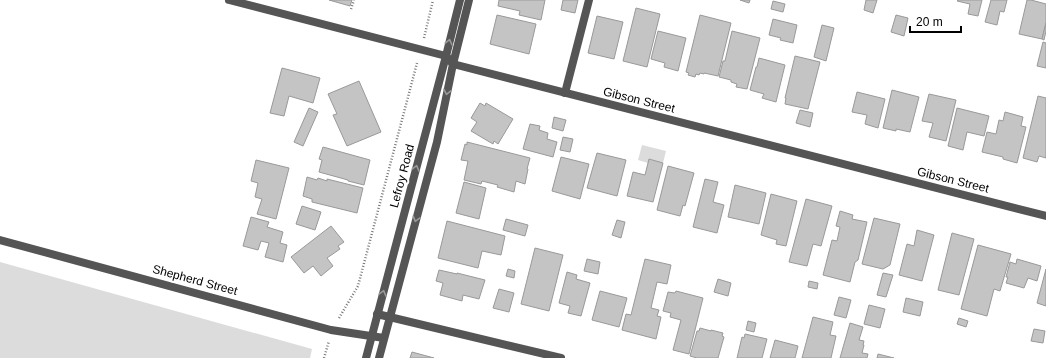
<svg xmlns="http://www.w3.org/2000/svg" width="1046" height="358" font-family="Arial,sans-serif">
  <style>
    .green { fill: #dcdcdc }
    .building { fill: #c4c4c4; stroke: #999 }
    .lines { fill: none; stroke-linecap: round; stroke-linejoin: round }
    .path { stroke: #777; stroke-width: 2.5; stroke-dasharray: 1 2; stroke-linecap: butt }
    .service { stroke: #555; stroke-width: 8 }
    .minor { stroke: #555; stroke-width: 8 }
    .tertiary { stroke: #555; stroke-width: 8 }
    .oneway { stroke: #999 }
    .labels { text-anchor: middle; stroke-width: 4; stroke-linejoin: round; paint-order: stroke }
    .street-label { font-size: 12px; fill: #000; stroke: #fff }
  </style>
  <rect width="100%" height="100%" fill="#fff"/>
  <g class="green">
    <path d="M642,145L666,151L663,163L650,159L648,163L638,160Z"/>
    <path d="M0,262L312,349L310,358H0Z"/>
  </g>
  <g class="building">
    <path d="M329,0H352L350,6Z"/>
    <path d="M499,0H545L541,20L519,15L520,11L498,6Z"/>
    <path d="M563,0H578L575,13L561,10Z"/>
    <path d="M740,0H750L749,3Z"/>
    <path d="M866,0H877L873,13L864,10Z"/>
    <path d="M958,0H982L978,16L968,14L970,4L957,1Z"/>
    <path d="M991,0H1007L1004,12L1000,11L997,25L985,22Z"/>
    <path d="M1027,0H1031L1046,4V23L1042,39L1019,34Z"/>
    <path d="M773,1L785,4L783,12L771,9Z"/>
    <path d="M636,8L660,14L647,67L623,61Z"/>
    <path d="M497,15L536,24L529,54L490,44Z"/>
    <path d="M700,15L731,23L718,76L704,73V74L700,73L699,75L696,74L695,77L688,75L689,73L686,72Z"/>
    <path d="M896,15L908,18L904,36L891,32Z"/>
    <path d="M597,16L623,22L614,59L588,53Z"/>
    <path d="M773,19L797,25L793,43L780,40L781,38L769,35Z"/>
    <path d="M1046,23V31L1044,40L1042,39Z"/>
    <path d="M822,25L834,28L826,61L814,57Z"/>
    <path d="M658,31L686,38L678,71L664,67L665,63L651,59Z"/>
    <path d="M732,31L760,38L747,89L736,87L737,84L731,82V80L719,77L723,61H725Z"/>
    <path d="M1043,42L1046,43V68L1037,66Z"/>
    <path d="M795,56L820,62L808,109L785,104L786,98H785Z"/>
    <path d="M759,58L785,65L776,102L762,98L764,94L750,90L756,67H757Z"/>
    <path d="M282,68L320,78L313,103L289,96L284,116L270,113Z"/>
    <path d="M359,81L381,132L347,146L333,115L337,114L328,94Z"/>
    <path d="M892,90L919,97L910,132L896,129V131L883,128Z"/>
    <path d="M857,92L885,99L878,128L865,124L867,115L852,112Z"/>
    <path d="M929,94L956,100L946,141L929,137L933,123L922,121Z"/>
    <path d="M1038,96L1046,98V158L1039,156L1037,162L1023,158Z"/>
    <path d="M480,103L485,106L486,103L513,119L498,144L494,141L493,144L471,131L477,122L471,118Z"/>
    <path d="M309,108L318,112L303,146L294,142Z"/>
    <path d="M957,108L989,116L984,136L967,132L963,150L948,146Z"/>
    <path d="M800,110L813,113L810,127L796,123Z"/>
    <path d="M1005,112L1023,117L1021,126L1026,127L1017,163L1003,159V157L982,152L987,132L996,134L999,120L1003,121Z"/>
    <path d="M554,117L566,120L563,131L552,128Z"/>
    <path d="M530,124L540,126L539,130L548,133L547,139L557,142L553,157L523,149Z"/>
    <path d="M563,137L573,139L570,152L560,150Z"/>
    <path d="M467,142L530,158L527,169H528L525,184L516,181L514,192L497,187L498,185L482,181L481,184L464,180L468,161L461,160L465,144L467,145Z"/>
    <path d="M323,147L370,160L364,185L348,181V180L319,172L322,160L319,159Z"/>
    <path d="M597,153L626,160L617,196L587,188Z"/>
    <path d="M561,157L589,164L580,199L552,191Z"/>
    <path d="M649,159L663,163L653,202L627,196L633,172L645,175Z"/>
    <path d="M256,160L289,168L276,219L257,214L262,199L255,197L258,183L251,181Z"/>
    <path d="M668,166L694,173L685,206L683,205L680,216L657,210Z"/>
    <path d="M307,177L317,180L318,178L327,181V179L363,188L357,213L312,202V199L303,196Z"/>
    <path d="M705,179L718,182L713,202L724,205L717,233L693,227Z"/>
    <path d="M464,182L486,188L479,219L456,213Z"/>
    <path d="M735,185L766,193L759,224L728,217Z"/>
    <path d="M771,194L797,201L786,246L776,244L777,240L761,235Z"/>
    <path d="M806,199L832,206L821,246L813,244L807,266L789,262Z"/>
    <path d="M302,206L321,212L315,230L296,224Z"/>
    <path d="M840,211L853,215L852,219L867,222L858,260L855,262L850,282L823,275L832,240L837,241L840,227L836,226Z"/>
    <path d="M251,217L269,222L267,227L283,232L280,243L287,245L283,262L265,257L269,243L261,241L258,250L243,246Z"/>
    <path d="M874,218L900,224L890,265L883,269L862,264Z"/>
    <path d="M506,219L528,225L525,236L503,230Z"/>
    <path d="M617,220L625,222L621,238L612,235Z"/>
    <path d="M447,221L505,236L501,255L482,251L478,268L438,258Z"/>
    <path d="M331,226L344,242L338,246L340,249L327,258L333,266L321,276L313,266L304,273L291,257Z"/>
    <path d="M917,230L934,235L922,281L899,275L907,244L914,246Z"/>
    <path d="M952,233L974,239L959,295L938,290Z"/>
    <path d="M978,245L1011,254L1000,291L994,289L987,316L961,309Z"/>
    <path d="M535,248L563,255L549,311L521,304Z"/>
    <path d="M587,259L600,262L598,274L584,271Z"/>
    <path d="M645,259L671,265L667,284L657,282L651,308L659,310L657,316L661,317L656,339L622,330L626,314L631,315Z"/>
    <path d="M1017,259L1041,266L1037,281L1028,278L1024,288L1006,283L1008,277H1006L1010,262L1016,264Z"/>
    <path d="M508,269L515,271L514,278L506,276Z"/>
    <path d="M1046,269V306L1037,303Z"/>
    <path d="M439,270L457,274V273L485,280L479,299L463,295L462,301L440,295L443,283L436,281Z"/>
    <path d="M567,272L577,275L576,279L590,283L581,316L568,313L570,306L559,303Z"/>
    <path d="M883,273L893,275L886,297L877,295Z"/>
    <path d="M718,279L731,283L728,296L714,292Z"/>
    <path d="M809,281L818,283L817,289L808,287Z"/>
    <path d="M499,289L514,293L509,312L493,308Z"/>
    <path d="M600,291L627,298L619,327L592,320Z"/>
    <path d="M676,291L703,298L689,354L673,350L681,320L670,317L671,313L663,311L668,292L675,293Z"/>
    <path d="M839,297L851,300L846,318L834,315Z"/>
    <path d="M906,298L923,302L920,316L903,312Z"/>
    <path d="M869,305L885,309L880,328L864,324Z"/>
    <path d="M813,317L833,322L830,335L836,336L831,358H802Z"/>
    <path d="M959,318L968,321L966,327L957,324Z"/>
    <path d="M748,321L756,323L754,332L746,330Z"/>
    <path d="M850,323L863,327L859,340L864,341L863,345H864L862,353L868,354L867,358H840Z"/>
    <path d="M700,328L711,331V330L723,333L722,336L724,337L718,358H697L690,356L697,331H699Z"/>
    <path d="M1034,329L1045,331L1043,343L1031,341Z"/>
    <path d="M745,334L767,339L762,358H737L742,337L744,338Z"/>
    <path d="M775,340L798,346L795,358H770Z"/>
    <path d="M412,352L434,358H410Z"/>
    <path d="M878,354L894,358H877Z"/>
  </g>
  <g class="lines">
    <g class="path">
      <path d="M351,9L354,0"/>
      <path d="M424,38L433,0"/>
      <path d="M339,318L358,286L417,63"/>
      <path d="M324,358L329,341"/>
    </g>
    <path class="service" d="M565,93L589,0"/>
    <g class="minor">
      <path d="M229,0L446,56L453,64L1046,216"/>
      <path d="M0,240L331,330L384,338"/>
      <path d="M377,314L561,358"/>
    </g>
    <g class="tertiary">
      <path d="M366,358L446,56L460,0"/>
      <path d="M379,358L437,142L453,64L469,0"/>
    </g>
  </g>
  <defs><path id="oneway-chevron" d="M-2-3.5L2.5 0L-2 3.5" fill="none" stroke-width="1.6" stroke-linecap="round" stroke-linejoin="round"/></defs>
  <g class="oneway">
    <use href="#oneway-chevron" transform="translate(449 42) rotate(-76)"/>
    <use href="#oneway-chevron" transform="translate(447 92) rotate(102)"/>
    <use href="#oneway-chevron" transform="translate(416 168) rotate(-75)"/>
    <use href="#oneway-chevron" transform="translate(416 219) rotate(105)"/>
    <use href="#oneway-chevron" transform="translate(383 293) rotate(-75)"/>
  </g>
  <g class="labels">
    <g class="street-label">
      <text transform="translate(639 100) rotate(14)" y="4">Gibson Street</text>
      <text transform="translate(402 176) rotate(-75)" y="4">Lefroy Road</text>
      <text transform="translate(953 180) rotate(14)" y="4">Gibson Street</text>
      <text transform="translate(195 280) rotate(15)" y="4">Shepherd Street</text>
    </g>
  </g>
  <path d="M910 26v6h51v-6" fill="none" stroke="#000000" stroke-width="2"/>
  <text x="916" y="26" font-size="12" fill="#000000" stroke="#ffffff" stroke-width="3" paint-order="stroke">20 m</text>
</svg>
